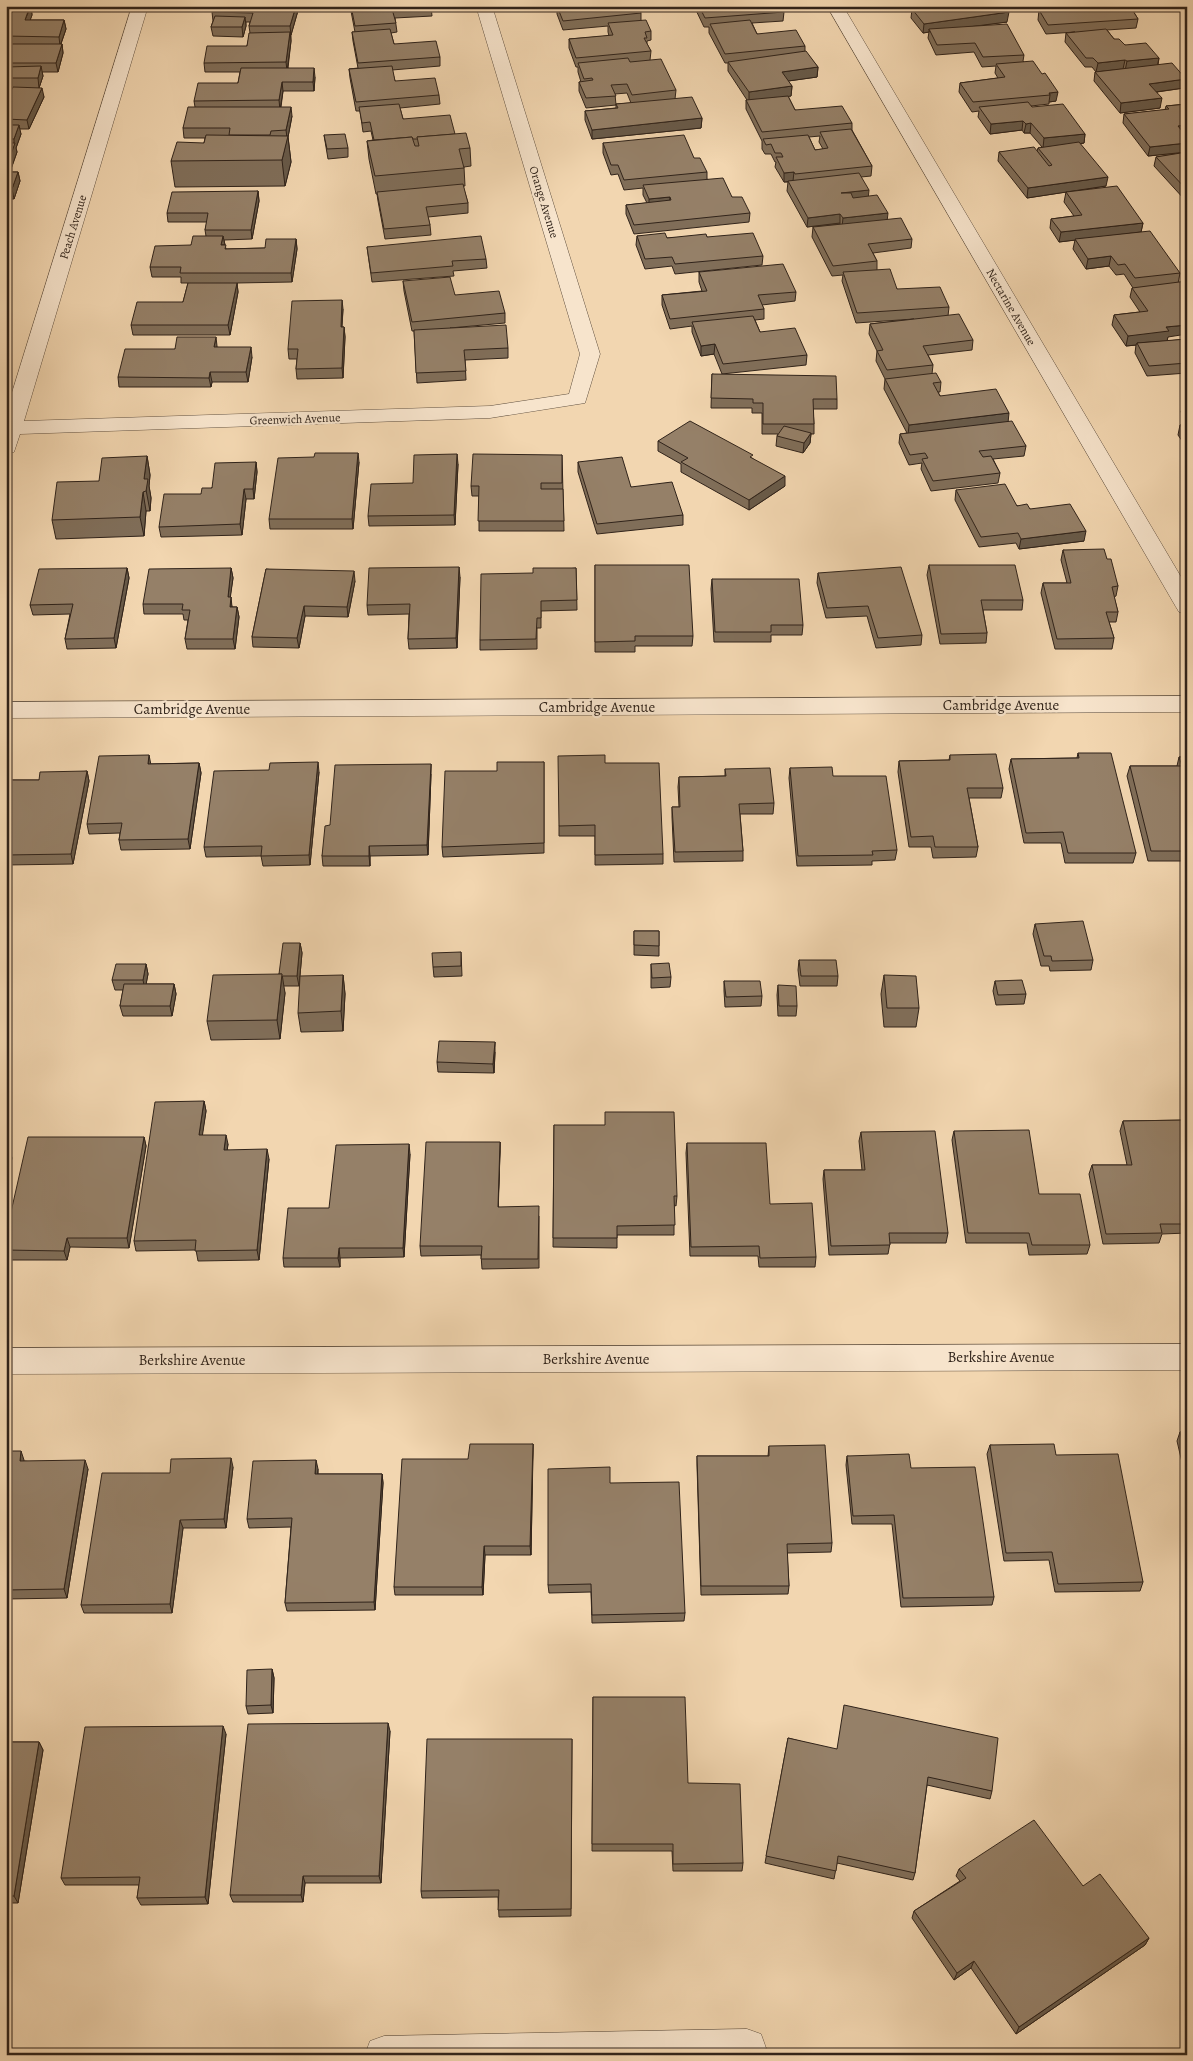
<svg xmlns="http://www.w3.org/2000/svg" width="1193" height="2061" font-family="Alegreya,serif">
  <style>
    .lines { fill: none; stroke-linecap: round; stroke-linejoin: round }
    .street-casing { stroke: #605040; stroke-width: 1 }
    .street { fill: #f7e4cc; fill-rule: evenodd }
    .wall { fill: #806e59; stroke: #30231a; fill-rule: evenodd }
    .shaded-wall { fill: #685a49; stroke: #30231a }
    .building { fill: #958068; stroke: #30231a }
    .labels { text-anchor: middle; stroke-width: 4.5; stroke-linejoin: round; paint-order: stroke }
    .far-street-label { font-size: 12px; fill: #30231a; stroke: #f7e4cc }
    .street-label { font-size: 15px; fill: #30231a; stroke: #f7e4cc }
  </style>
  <rect width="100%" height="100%" fill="#f2d6b0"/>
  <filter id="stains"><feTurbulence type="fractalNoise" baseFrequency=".004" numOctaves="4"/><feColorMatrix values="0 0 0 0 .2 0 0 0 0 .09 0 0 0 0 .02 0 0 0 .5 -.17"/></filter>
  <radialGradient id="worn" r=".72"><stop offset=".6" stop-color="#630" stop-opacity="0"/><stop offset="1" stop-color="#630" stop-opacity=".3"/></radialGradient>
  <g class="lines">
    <defs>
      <g id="street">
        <path d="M132,6H148L24,421L490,406L569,394L580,354L476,6H492L600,354L585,403L490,418L20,434L14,452L6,453V412Z"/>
        <path d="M827,6H843L1187,587V614L1179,612L1176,607Z"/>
        <path d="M1187,696V712L6,718V702Z"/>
        <path d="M1187,1344V1370L6,1374V1348Z"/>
        <path d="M747,2029L761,2034L766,2048L763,2055H365L370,2041L384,2036Z"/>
      </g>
    </defs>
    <use href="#street" class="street-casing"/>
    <use href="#street" class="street"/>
  </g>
  <g class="wall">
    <path d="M6,6H31L32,15L30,20H64L66,29L61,44H62L63,53L58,72H42L43,76L39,88L44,97L29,129H19L21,134L16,148L17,152L11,169H6V100L12,88H6Z"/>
    <path d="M31,6H69L67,9Z"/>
    <path d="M350,6H431L432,16L395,18L397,32L391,33L394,44L440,57V66L392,70L395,81L439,95L440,104L400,108L403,119L455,134L470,148L471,166L464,167L465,186H463L468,203V213L428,217L430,225L431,235L385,239L378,201L377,194H376L369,159L367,141L373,140L371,131L363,132L360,111H356L350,78L349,69L358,68L353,41L352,32H355Z"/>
    <path d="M557,6H638L641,13V20L651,31V40L647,41V44L651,51L650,60L676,90L675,99L702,118L701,128L592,139L585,120V111L616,108V104L631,103L627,93L615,94L616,105L586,108L579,91V82H581L578,72V67H576L569,48V39L609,36L608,32V26L563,30L557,14Z"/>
    <path d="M694,6H781L784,12L783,21L752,23L757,34L805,46V52L818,67L817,77L788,81L792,86L791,96H788L795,110L852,123V130L872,166L871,176L861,177L868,196L887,220L912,239L911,248L873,253L877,261V270L897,289L949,307L948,316L973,340L972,350L928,355L933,365L932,374L941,382L940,392H938L940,396L1008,421L1026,446L1024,456L993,459L1000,473L998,483L931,491L921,469L922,463L909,465L899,443L900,434L907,433L884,389L885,379L876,361L877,351L869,334L870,324L914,319L856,323L842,281L843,275L832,276L812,237L813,227L840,224V223L807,227L787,191L788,182H784L775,167L776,162H775L771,154H765L762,149V141L746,109V100H747L728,71V63H725L709,33V27H704ZM820,136L819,142L823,149L815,150L809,137Z"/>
    <path d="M1044,6H1130L1138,19L1136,28L1107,30L1114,39L1125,45L1159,58L1158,65L1186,79L1184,88L1157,92L1160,108L1120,113L1094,81L1095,72H1096L1092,67H1085L1065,42L1066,33L1075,32L1046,34L1038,20L1039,10H1046Z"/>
    <path d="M299,7L291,35V41L288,68L315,77L314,91H283L281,107L292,116L288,137L291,162L285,186L175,187L171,161L204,143L205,138H184L183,128L195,107L194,101L238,83L240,72H205L204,63L247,46L250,33L249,26L250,22H246V26L243,37L213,36L211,27L213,21L212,12Z"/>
    <path d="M912,9L1007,22L967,27L1024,55L1023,61L1056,101L1049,102V104L1031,106L1032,107L1085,134L1084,143L1080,144L1106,186L1069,192L1143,223L1141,232L1180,273L1167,341L1187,339V373L1147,376L1135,353L1136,345L1126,346L1112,325L1114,315L1140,312L1130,297L1132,288H1133L1124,274L1116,275L1109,266L1086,269L1073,249L1075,240L1059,242L1050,228L1051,219L1074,216L1064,202L1066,192L1027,198L998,161L999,152L1037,151L1038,148L1042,147L1030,133H1024L1022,130L990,134L978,117L979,111L972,112L959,92L960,83L998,78L995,73L996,66L982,67L974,52L936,55L928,38L929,32L923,33L911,18Z"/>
    <path d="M1187,104V131L1185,135L1187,152L1148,156L1123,123L1124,114L1165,110L1166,106Z"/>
    <path d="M324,135L348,148V157L328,159Z"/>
    <path d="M603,143L694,158L707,172V179L732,197L750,213L749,222L634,234L626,214V205L647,203L643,195V188L624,190L618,174L611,175L603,153Z"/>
    <path d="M1187,152V212L1183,207L1185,200L1154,166L1156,157Z"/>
    <path d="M6,172H18L20,181L14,199H10L11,204L6,218Z"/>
    <path d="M258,191L259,201L252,239L224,240L225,245L226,249L265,248L296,239L297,249L292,282L237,283L238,292L230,335H133L131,325L183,302L188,283H181V277H152L150,267L191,245L206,236L205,230L207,222H168L167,213Z"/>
    <path d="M637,236L667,238L707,237L763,256L762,265L675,274L672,266L645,269L636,245Z"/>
    <path d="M367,247L486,259L487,268L453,271L454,276L372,282Z"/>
    <path d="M699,272L796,292L795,301L762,305L764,309V319L755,320L760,332L807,355L806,365L722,374L714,354L701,356L692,332V326L670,329L662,305V295L702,291L699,282Z"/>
    <path d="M403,281L455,295L505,313V323L450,328L508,348V358L465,360L466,380L417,383L414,331H412L404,291Z"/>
    <path d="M343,309L342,327H344L345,337L343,378L297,379L296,369L297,359H289L288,349Z"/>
    <path d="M217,347L252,357L248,382H212L211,387H119L118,377L175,349Z"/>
    <path d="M712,374L837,399V409H813L814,424V434H811L810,443L803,453L776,446L777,436L778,434H762V413H752V408H711Z"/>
    <path d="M1187,401V420L1181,412L1184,402Z"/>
    <path d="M1187,424V448L1178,435L1180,425Z"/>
    <path d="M658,441L752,458L785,486L749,510L681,472V464L658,451Z"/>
    <path d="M562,455L564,531H479V496H472L471,486Z"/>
    <path d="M147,456L150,475L149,486L151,498L150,511H146L144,536L56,539L52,520L99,481Z"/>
    <path d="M256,462L257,472L254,499H246L242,535L161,537L159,527L201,494Z"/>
    <path d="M359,462L353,529H270L269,519Z"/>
    <path d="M578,462L631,487L683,515V525L597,534L578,472Z"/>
    <path d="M458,464L455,525L369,526L368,516L413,483Z"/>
    <path d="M956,490L1030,509L1084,541L1019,549L1016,543L979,547L955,500Z"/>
    <path d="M1063,550L1107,559L1118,586L1116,596L1114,597L1118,612L1116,622H1109L1114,638L1112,649H1055L1041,593L1043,583H1067L1061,560Z"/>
    <path d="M595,565L693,636L692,646H635V652H595Z"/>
    <path d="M929,565L1023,600L1022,610H983L987,633L986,643L940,644L927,575Z"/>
    <path d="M127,568L129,578L116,648L67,649L65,639L70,614L33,615L30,605Z"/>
    <path d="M231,568L233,578L230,597L232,607H237L239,617L235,649H187L185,639L188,620H184L183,614H144L143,604Z"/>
    <path d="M576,568L577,610L541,611V628H537V649L480,650V640L533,573Z"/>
    <path d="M266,569L355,581L348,617L305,616L299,648L253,647L252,637Z"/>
    <path d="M818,573L922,635L921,645L876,648L867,616L826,618L817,583Z"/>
    <path d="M460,577L457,648L409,649L408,639L409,614L368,615L367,605Z"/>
    <path d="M712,579L803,625L802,635H771V642H714L711,589Z"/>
    <path d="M1078,753L1136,853L1133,863H1065L1061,843H1024L1009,769L1011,759L1077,758Z"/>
    <path d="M950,755L1003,788L1001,798H969L978,847L976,857L933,858L931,847H909L898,772L899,761L949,760Z"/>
    <path d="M1179,757H1187V861H1148L1127,776L1130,766H1177Z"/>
    <path d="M544,762V853L443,857L442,847L497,771Z"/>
    <path d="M199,763L201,773L190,849L121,850L119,840L120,833L89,834L87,824L151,764Z"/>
    <path d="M605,763L663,854V864L595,865V836H559V826Z"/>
    <path d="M790,768L833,776L897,850L895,860L872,861V865L797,866L789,778Z"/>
    <path d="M725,769L774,803L773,814H740L743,851V861L674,862L672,817V807H679L678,787L679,777L725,776Z"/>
    <path d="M87,771L89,781L73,864L6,865V780H39Z"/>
    <path d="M319,772L310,865L263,866L261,856L206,857L204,847Z"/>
    <path d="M431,774L428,855L370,856V866H323L322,856L330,825Z"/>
    <path d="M1035,924L1093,960L1091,970L1050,971L1049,966H1041L1033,934Z"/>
    <path d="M634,931H659V956L634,955Z"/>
    <path d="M300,943L302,953L299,986H283L285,993L280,1039L211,1040L207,1021L279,974Z"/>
    <path d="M461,952L462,976L434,977L433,967Z"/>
    <path d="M799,960L838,976L837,986H800L798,970Z"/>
    <path d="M146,964L148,974L146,984H174L176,994L172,1016H123L120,1006L123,990H115L112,980Z"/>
    <path d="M651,964L671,977L670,987L651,988Z"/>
    <path d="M343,975L345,994L343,1031L301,1032L298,1013Z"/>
    <path d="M884,975L919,1008L916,1027H884L881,994Z"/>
    <path d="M724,981L762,996L761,1006L725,1007L724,991Z"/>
    <path d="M995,981L1026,994L1024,1004L996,1005L993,991Z"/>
    <path d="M778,985L797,1006L796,1016H778L777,995Z"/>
    <path d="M495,1052L494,1073L438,1072L437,1062Z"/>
    <path d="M204,1101L206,1111L202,1135L228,1144L227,1150L269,1159L259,1260L198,1261L196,1250L136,1251L134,1241Z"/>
    <path d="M1187,1120V1233L1162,1234L1159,1243L1103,1244L1089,1174L1092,1165H1127L1120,1131L1123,1121Z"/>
    <path d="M554,1125L677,1196L676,1206L674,1205V1235H617V1248L553,1247Z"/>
    <path d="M954,1131L1039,1194L1090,1245L1087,1254L1029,1255L1027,1243H966L952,1140Z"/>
    <path d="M861,1132L948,1233L946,1243H890L888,1254L829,1255L823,1179L824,1170H862L859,1141Z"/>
    <path d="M144,1137L146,1146L129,1248L70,1247L67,1260H6V1234Z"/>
    <path d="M500,1142V1152L498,1207L539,1216V1268L482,1269L481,1255L421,1256L420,1246Z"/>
    <path d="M687,1143L770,1204L816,1257L815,1267H759L758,1256H690L686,1153Z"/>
    <path d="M410,1154L404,1257L340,1258V1267H284L283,1258L329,1208Z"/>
    <path d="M1180,1432H1187V1484L1177,1441Z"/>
    <path d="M533,1444L531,1555H485L483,1595H395L394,1587L468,1459Z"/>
    <path d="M990,1445L1056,1455L1143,1582L1140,1591L1055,1592L1049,1560L1004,1561L987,1454Z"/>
    <path d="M769,1446L832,1543L831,1552L787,1553L789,1586L788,1594L701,1595L697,1465V1456H768Z"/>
    <path d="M6,1451L24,1461L88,1469L67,1598L6,1599Z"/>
    <path d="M847,1456L911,1468L994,1597L992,1605L901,1607L892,1524H852L846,1465Z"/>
    <path d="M233,1467L226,1528H183L172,1613H84L81,1605L170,1473Z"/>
    <path d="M318,1469V1474H382L383,1483L375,1610L287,1611L285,1603L291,1527L249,1528L247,1519Z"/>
    <path d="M610,1483L685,1613L684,1621L592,1623L591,1592L549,1593L548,1585Z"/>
    <path d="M272,1669L274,1678L273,1713L248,1714L246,1706Z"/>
    <path d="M593,1697L688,1783L743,1863L742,1871H673L672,1851H592Z"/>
    <path d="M390,1731L381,1883H305L303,1902H233L230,1895Z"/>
    <path d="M226,1734L208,1904L141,1905L137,1898L139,1885H65L61,1878Z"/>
    <path d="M788,1738L992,1791L990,1799L927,1785L915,1873L913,1880L837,1863L834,1879L765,1863Z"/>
    <path d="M572,1739L571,1916L499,1917L498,1897L422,1898L421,1891Z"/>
    <path d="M6,1742H39L43,1750L18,1903H6Z"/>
    <path d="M959,1869L1083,1886L1149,1938L1145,1945L1016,2034L971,1968L954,1980L912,1918L914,1911L960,1881L956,1876Z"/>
  </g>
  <g class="shaded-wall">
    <path d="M31,6L32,15L27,29L25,20Z"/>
    <path d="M296,6H299V7L291,35L290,26Z"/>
    <path d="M1009,12L1007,22L930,32L929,29V32L923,33L924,24Z"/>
    <path d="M245,17L246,26L243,37L242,27Z"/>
    <path d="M64,20L66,29L60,46L59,37Z"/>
    <path d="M290,32L291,41L287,71L286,62Z"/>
    <path d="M62,44L63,53L58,72L56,63Z"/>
    <path d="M1159,58L1157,67L1125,71L1127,61Z"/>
    <path d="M1125,60L1123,69L1096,72L1098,63Z"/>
    <path d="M41,66L43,76L39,88L38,78Z"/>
    <path d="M818,67L817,77L781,82L782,72Z"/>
    <path d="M314,68L315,77L314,91L313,82Z"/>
    <path d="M1186,79L1184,88L1148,93L1149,84Z"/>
    <path d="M282,82L283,91L280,110L279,100Z"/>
    <path d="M792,86L791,96L749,102V92Z"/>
    <path d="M42,88L44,97L29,129L27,120Z"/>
    <path d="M1058,92L1056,101L1049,102L1050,95L1049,93Z"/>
    <path d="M1162,98L1160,108L1120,113L1121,103Z"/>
    <path d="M291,107L292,116L288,137L291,162L285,186L282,160L287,138L286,130Z"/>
    <path d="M702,118L701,128L592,139V130Z"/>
    <path d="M1023,121L1022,130L990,134L991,124Z"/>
    <path d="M1185,122H1187V131L1186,135L1176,136L1178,126Z"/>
    <path d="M1031,123L1030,133H1024L1026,124Z"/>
    <path d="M19,125L21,134L16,148L17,152L11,169L9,160L14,143V139Z"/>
    <path d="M1085,134L1084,143L1043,148L1044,138Z"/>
    <path d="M1187,143V152L1148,156L1150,147Z"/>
    <path d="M18,172L20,181L14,199L12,189Z"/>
    <path d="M794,172L793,181L784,182V173Z"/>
    <path d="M1108,177L1106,186L1027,198L1028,188Z"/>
    <path d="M869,190L868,200L840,203L841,193Z"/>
    <path d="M258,191L259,201L252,239L251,230Z"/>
    <path d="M9,195L11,204L6,218V202Z"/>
    <path d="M670,197L669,207L649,209V199Z"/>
    <path d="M888,213L887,222L842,227L843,218Z"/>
    <path d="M840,214V223L807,227L808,218Z"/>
    <path d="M1143,223L1141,232L1059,242L1061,232Z"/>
    <path d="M223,236L225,245H221Z"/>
    <path d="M296,239L297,249L292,282L291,273Z"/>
    <path d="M1111,256L1109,266L1086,269L1088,259Z"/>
    <path d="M237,283L238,292L230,335L228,325Z"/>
    <path d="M342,300L343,309L341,337V327Z"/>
    <path d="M1187,325V334L1168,337L1167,341L1137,343L1136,345L1126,346L1128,336L1166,327Z"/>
    <path d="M344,327L345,337L343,378L342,368Z"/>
    <path d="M216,337L217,346L215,357L214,347Z"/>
    <path d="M715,344L714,354L701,356V346Z"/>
    <path d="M251,347L252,357L248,382L246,372Z"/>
    <path d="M210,372L212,382L211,387L209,378Z"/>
    <path d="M1009,413L1008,423L908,435L909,425Z"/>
    <path d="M811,433L810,443L803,453L804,443Z"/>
    <path d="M358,453L359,462L353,529L352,519Z"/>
    <path d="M457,454L458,464L455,525L454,515Z"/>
    <path d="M147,456L150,475L149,486L151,498L150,511L144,479Z"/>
    <path d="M256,462L257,472L254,499L253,489Z"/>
    <path d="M785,476V486L749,510V500Z"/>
    <path d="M244,489L246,499L242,535L240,524Z"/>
    <path d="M143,492L146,511L144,536L140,517Z"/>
    <path d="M1086,531L1084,541L1019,549L1021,539Z"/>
    <path d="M459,567L460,577L457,648L456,638Z"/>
    <path d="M127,568L129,578L116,648L114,638Z"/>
    <path d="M231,568L233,578L229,607L228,597Z"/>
    <path d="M354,571L355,581L348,617L347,607Z"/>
    <path d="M231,597L232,607H230Z"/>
    <path d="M304,606L305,616L299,648L297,638Z"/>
    <path d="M237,607L239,617L235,649L233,639Z"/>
    <path d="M149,755L151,765L148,764Z"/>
    <path d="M318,762L319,772L310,865L309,855Z"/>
    <path d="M199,763L201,773L190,849L188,839Z"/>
    <path d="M431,764V774L428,855L427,845Z"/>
    <path d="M87,771L89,781L73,864L71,854Z"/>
    <path d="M369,846L370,856V866L369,856Z"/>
    <path d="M300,943L302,953L299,986L297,976Z"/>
    <path d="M146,964L148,974L145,990L143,980Z"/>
    <path d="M282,974L285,993L280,1039L277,1020Z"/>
    <path d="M343,975L345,994L343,1031L341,1011Z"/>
    <path d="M174,984L176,994L172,1016L170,1006Z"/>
    <path d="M495,1042V1052L494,1073L493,1064Z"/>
    <path d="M204,1101L206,1111L201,1145L199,1135Z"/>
    <path d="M226,1135L228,1144L226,1160L224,1150Z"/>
    <path d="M144,1137L146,1146L129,1248L127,1238Z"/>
    <path d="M500,1142V1152L498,1216V1207Z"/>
    <path d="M409,1144L410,1154L404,1257L403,1248Z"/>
    <path d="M9,1148L12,1158L6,1187V1162Z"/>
    <path d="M267,1149L269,1159L259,1260L257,1250Z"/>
    <path d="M67,1238L70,1247L67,1260L64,1251Z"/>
    <path d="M339,1248L340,1258V1267L338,1258Z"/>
    <path d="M533,1444V1453L531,1555L530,1546Z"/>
    <path d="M21,1451L24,1460L23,1470L20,1461Z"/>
    <path d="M231,1458L233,1467L226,1528L224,1519Z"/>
    <path d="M85,1460L88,1469L67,1598L64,1589Z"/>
    <path d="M316,1460L318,1469L317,1483L315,1474Z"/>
    <path d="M382,1474L383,1483L375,1610L374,1602Z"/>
    <path d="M180,1520L183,1528L172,1613L170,1604Z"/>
    <path d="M484,1546L485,1555L483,1595L482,1587Z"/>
    <path d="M272,1669L274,1678L273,1713L271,1705Z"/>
    <path d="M388,1723L390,1731L381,1883L379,1876Z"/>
    <path d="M223,1726L226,1734L208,1904L205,1897Z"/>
    <path d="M39,1742L43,1750L18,1903L14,1896Z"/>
    <path d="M303,1876L305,1883L303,1902L301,1895Z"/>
    <path d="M1149,1938L1145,1945L1016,2034L1019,2027Z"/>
    <path d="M974,1961L971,1968L954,1980L957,1973Z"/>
  </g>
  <g class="building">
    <path d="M6,6H30L25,20H64L59,37L6,36Z"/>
    <path d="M214,6H296L290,26H249L253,13L212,12Z"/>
    <path d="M351,6H431V7L392,9L396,23L355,26Z"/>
    <path d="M557,6H638L641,13L563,21Z"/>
    <path d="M699,6H781L784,12L705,18Z"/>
    <path d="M934,6H1003L1009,12L924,24L912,9Z"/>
    <path d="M1051,6H1130L1138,19L1048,25L1039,10H1053Z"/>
    <path d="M215,16L245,17L242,27H211Z"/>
    <path d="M646,20L651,31L645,32L647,38H644L651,51L576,58L569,39L613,35L608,23Z"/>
    <path d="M750,20L757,34L796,30L805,46L725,54L710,24Z"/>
    <path d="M1007,24L1024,55L983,57L975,43L937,45L929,29Z"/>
    <path d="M390,29L394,44L436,41L440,57L358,63L352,32Z"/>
    <path d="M1106,29L1114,39H1119L1125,45L1146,43L1159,58L1127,61L1125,60L1098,63L1093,58H1086L1066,33Z"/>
    <path d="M290,32L286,62L204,63L207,46H247L249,33Z"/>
    <path d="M6,44H62L56,63H8L7,67L41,66L38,78H6Z"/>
    <path d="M806,51L818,67L782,72L792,86L749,92L728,62Z"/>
    <path d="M628,58L630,62L661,59L676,90L632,95L627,84L611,85L616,96L586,98L579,82L593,80L592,78L584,79L578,63Z"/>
    <path d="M1033,61L1042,74L1045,73L1058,92L1049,93L1050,95L973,102L960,83L1005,77L996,64Z"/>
    <path d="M1172,63L1186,79L1149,84L1162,98L1121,103L1095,72Z"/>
    <path d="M392,66L395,81L435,78L439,95L356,102L349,69Z"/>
    <path d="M241,68H314L313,82H282L279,100L194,101L198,83H238Z"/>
    <path d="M13,87L42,88L27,120L6,119V100Z"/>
    <path d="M788,96L795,110L842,106L852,123L762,132L746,100Z"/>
    <path d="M692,97L702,118L592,130L585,111L618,108L616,104Z"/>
    <path d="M1028,102L1032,107L1063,104L1085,134L1044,138L1031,123L1026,124L1023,121L991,124L979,107Z"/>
    <path d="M399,104L403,119L450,115L455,134L417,137L418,139H413L412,137L374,140L370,122L362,123L359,107Z"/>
    <path d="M1187,104V122H1185L1187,125L1178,126L1187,137V143L1150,147L1124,114L1169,109L1166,106Z"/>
    <path d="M188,107H291L286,130L271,131L270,135H229L230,128H183Z"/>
    <path d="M6,125H19L14,139H6Z"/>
    <path d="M851,129L872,166L795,174L794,172L784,173L776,157H783L781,153H775L771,144L766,145L763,139L808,135L815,150L828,148L820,132Z"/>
    <path d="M466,133L470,148L459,149L464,168L375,176L367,141L412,137L415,146H419L417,137Z"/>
    <path d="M345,134L348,148L327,149L324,135Z"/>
    <path d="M206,135L288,136L282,160L171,161L177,142L204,143Z"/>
    <path d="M684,135L694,158H700L707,172L624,180L618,165H611L603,143Z"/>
    <path d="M1079,142L1108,177L1028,188L999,152L1034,147L1049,166L1052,165L1038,148Z"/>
    <path d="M6,143H15L9,160H6Z"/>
    <path d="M1187,152V190L1156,157Z"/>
    <path d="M6,172H18L12,189H6Z"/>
    <path d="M859,173L869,190L841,193H851L853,198L877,195L888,213L843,218L840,214L808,218L788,181Z"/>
    <path d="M723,178L732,197H742L750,213L634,225L626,205L671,200L670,197L649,199L643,185Z"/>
    <path d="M463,184L468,203L426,207L430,225L384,229L377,192Z"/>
    <path d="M1117,186L1143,223L1061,232L1051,219L1082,215L1066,192Z"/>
    <path d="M258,191L251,230H205L208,213H167L172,192Z"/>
    <path d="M6,195H9L6,202Z"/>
    <path d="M901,218L912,239L868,244L877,261L833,266L813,227Z"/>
    <path d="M1150,231L1180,273L1135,278L1125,264L1118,265L1111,256L1088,259L1075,239Z"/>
    <path d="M665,233L667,238L706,234L707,237L753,233L763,256L675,264L672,257L645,259L637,236Z"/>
    <path d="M193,236H223L221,245H226L225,249L265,248L266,239H296L291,273H180L181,267H150L155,246L191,245Z"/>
    <path d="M481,236L486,259L452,261L453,266L371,273L367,247Z"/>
    <path d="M783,264L796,292L758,295L764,309L670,319L662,295L707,291L699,272Z"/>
    <path d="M890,269L897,289L940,287L949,307L857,313L843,272Z"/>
    <path d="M450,277L455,295L499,291L505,313L412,322L403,281Z"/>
    <path d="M1187,281V325L1166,327L1169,331L1128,336L1114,315L1148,311L1132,288Z"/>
    <path d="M188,283H237L228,325H131L137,302H183Z"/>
    <path d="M342,300L341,327H344L342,368L296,369L298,349H288L292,301Z"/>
    <path d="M959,314L973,340L923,346L933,365L887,370L877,351L883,350L870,324Z"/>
    <path d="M753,316L760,332L795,328L807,355L723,364L715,344L701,346L692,322Z"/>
    <path d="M506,325L508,348L464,350L466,371L416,373L414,330Z"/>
    <path d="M177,337H216L214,347H251L246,372H210L209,378L118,377L125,349H175Z"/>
    <path d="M1187,339V363L1149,366L1137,343Z"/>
    <path d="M936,373L941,382L933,383L940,396L996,389L1009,413L909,425L885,379Z"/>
    <path d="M712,374L836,376L837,399H813L814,424H763V403H753V399L711,398Z"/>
    <path d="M690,421L753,455L750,457L785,476L749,500L681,462L688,458L658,441Z"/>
    <path d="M1012,421L1026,446L979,451L983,457L991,456L1000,473L933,481L922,459L928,458L925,453L910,455L900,434Z"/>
    <path d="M1187,424V435L1180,425Z"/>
    <path d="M784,426L811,433L804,443L777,436Z"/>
    <path d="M315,453H358L352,519H269L278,458L314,457Z"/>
    <path d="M457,454L454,515L368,516L371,484L413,483L414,455Z"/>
    <path d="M473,454L562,455V483H541V489H563L564,521H478L479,486H471Z"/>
    <path d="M147,456L144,479H148L146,491L143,492L140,517L52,520L57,482L99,481L102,458Z"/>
    <path d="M622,457L631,487L672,482L683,515L597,524L578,462Z"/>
    <path d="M256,462L253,489H244L240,524L159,527L164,494H201L202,488H212L215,463Z"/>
    <path d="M1005,484L1017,506L1027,504L1030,509L1070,504L1086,531L1021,539L1018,533L981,537L956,490Z"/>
    <path d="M1104,549L1107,559H1111L1118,586L1112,587L1118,612H1106L1114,638L1057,639L1043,583H1071L1063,550Z"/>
    <path d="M595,565H689L693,636H635V641L595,642Z"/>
    <path d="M929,565H1015L1023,600H981L987,633L941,634Z"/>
    <path d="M459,567L456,638L408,639L410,604L367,605L369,568Z"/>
    <path d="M901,567L922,635L878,638L868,606L827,608L818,573Z"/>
    <path d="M127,568L114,638L65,639L73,604L30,605L39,569Z"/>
    <path d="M231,568L228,597H231L230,607H237L233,639H185L190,610H182L183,604H143L149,569Z"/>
    <path d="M533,568H576L577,600L541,601V618H537L536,639L480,640L481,574L533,573Z"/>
    <path d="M266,569L354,571L347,607L304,606L297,638L252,637Z"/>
    <path d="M712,579H799L803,625H771V632H715Z"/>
    <path d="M1078,753H1111L1136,853H1068L1063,832L1026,833L1011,759L1079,758Z"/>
    <path d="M996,754L1003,788H967L978,847H935L933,836L911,837L899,761L950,760V755Z"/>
    <path d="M149,755L148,764L199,763L188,839L119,840L122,823L87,824L99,756Z"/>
    <path d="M605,755V763H659L663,854L595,855V825L559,826L558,756Z"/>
    <path d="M1179,757H1187V851H1151L1130,766H1182Z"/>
    <path d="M318,762L309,855L261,856L262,846L204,847L214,771L269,770L270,763Z"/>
    <path d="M497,762H544V843L442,847L445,771H497Z"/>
    <path d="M431,764L427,845L369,846V856H322L325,826L330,825L335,765Z"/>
    <path d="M832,767L833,776H886L897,850L872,851L873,855L798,856L790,768Z"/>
    <path d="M770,768L774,803L739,804L743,851L675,852L672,807H680L679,777L726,776L725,769Z"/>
    <path d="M87,771L71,854L6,855V780H39L40,772Z"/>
    <path d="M1083,921L1093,960L1052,961L1051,956H1044L1035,924Z"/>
    <path d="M634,931H659V946L634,945Z"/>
    <path d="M283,943H300L297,976H281L282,974H279Z"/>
    <path d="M461,952V966L433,967L432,953Z"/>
    <path d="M799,960H836L838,976H801Z"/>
    <path d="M669,963L671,977L652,978L651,964Z"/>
    <path d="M116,964H146L143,980H112Z"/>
    <path d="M282,974L277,1020L207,1021L213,975Z"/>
    <path d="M343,975L341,1011L298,1013L300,976Z"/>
    <path d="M884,975L916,976L919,1008H887Z"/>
    <path d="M1022,980L1026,994L998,995L995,981Z"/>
    <path d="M724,981H760L762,996L726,997Z"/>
    <path d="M124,984H174L170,1006H120Z"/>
    <path d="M778,985L796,986L797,1006H779Z"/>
    <path d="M439,1041L495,1042L493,1064L437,1062Z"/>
    <path d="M204,1101L199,1135H226L224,1150L267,1149L257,1250L195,1251L196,1240L134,1241L155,1102Z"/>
    <path d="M605,1112H674L677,1196H674L675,1225L617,1226V1238H553L554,1125H605Z"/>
    <path d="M1187,1120V1224H1160L1162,1233L1106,1234L1092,1165H1132L1123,1121Z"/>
    <path d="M1029,1130L1039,1194H1080L1090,1245H1032L1029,1233H968L954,1131Z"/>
    <path d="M935,1131L948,1233H889L890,1245L831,1246L824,1170H865L861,1132Z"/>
    <path d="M28,1137H144L127,1238H67L64,1251L6,1250V1234Z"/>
    <path d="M426,1142H500L498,1207L539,1206L538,1259H481L482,1246H420Z"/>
    <path d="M687,1143H766L770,1204L812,1203L816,1257L760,1258L759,1246L691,1247Z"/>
    <path d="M409,1144L403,1248H339L338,1258H283L288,1208H329L336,1145Z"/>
    <path d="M6,1148H9L6,1162Z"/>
    <path d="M1180,1432H1187V1460Z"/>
    <path d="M470,1444H533L530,1546H484L482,1587H394L402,1459H468Z"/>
    <path d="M1054,1444L1056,1455L1118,1454L1143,1582L1058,1584L1052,1552L1006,1553L990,1445Z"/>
    <path d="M825,1445L832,1543L787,1544L789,1586H701L697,1456H769V1446Z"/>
    <path d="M6,1451H21L20,1461L85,1460L64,1589L6,1590Z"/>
    <path d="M909,1454L911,1468L975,1467L994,1597L903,1598L894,1515L853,1516L847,1456Z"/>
    <path d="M231,1458L224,1519L180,1520L170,1604L81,1605L102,1473H170L171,1459Z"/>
    <path d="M316,1460L315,1474H382L374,1602L285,1603L292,1518L247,1519L253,1461Z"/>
    <path d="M610,1467V1483L679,1482L685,1613L592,1615L591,1584L548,1585V1469Z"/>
    <path d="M272,1669L271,1705L246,1706L247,1670Z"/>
    <path d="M593,1697H685L688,1783L740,1784L743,1863L673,1864V1844H592Z"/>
    <path d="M844,1705L998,1738L992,1791L928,1777L915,1873L838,1856L836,1871L766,1856L788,1738L837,1749Z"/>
    <path d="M388,1723L379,1876H303L301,1895H230L248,1724Z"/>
    <path d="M223,1726L205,1897L137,1898L140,1877L61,1878L85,1727Z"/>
    <path d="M427,1739H572L571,1909L498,1910L499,1890L421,1891Z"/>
    <path d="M6,1742H39L14,1896H6Z"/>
    <path d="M1034,1820L1083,1886L1100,1874L1149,1938L1019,2027L974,1961L957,1973L914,1911L966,1878L959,1869Z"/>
  </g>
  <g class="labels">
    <g class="far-street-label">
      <text transform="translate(544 202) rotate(73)" y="4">Orange Avenue</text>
      <text transform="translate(73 227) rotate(-73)" y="4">Peach Avenue</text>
      <text transform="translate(1011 307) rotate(60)" y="4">Nectarine Avenue</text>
      <text transform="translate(295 419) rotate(-2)" y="4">Greenwich Avenue</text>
    </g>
    <g class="street-label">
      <text x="1001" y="710">Cambridge Avenue</text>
      <text x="597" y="712">Cambridge Avenue</text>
      <text x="192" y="714">Cambridge Avenue</text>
      <text x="1001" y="1362">Berkshire Avenue</text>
      <text x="596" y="1364">Berkshire Avenue</text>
      <text x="192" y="1365">Berkshire Avenue</text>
    </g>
  </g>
  <rect width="1193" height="2061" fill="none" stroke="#f2d6b0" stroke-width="25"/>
  <rect x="8" y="8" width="1178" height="2046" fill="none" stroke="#30231a" stroke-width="2.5"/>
  <rect x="12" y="12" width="1168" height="2036" fill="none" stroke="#30231a"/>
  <rect width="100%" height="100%" filter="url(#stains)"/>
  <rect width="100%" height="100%" fill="url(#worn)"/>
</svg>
